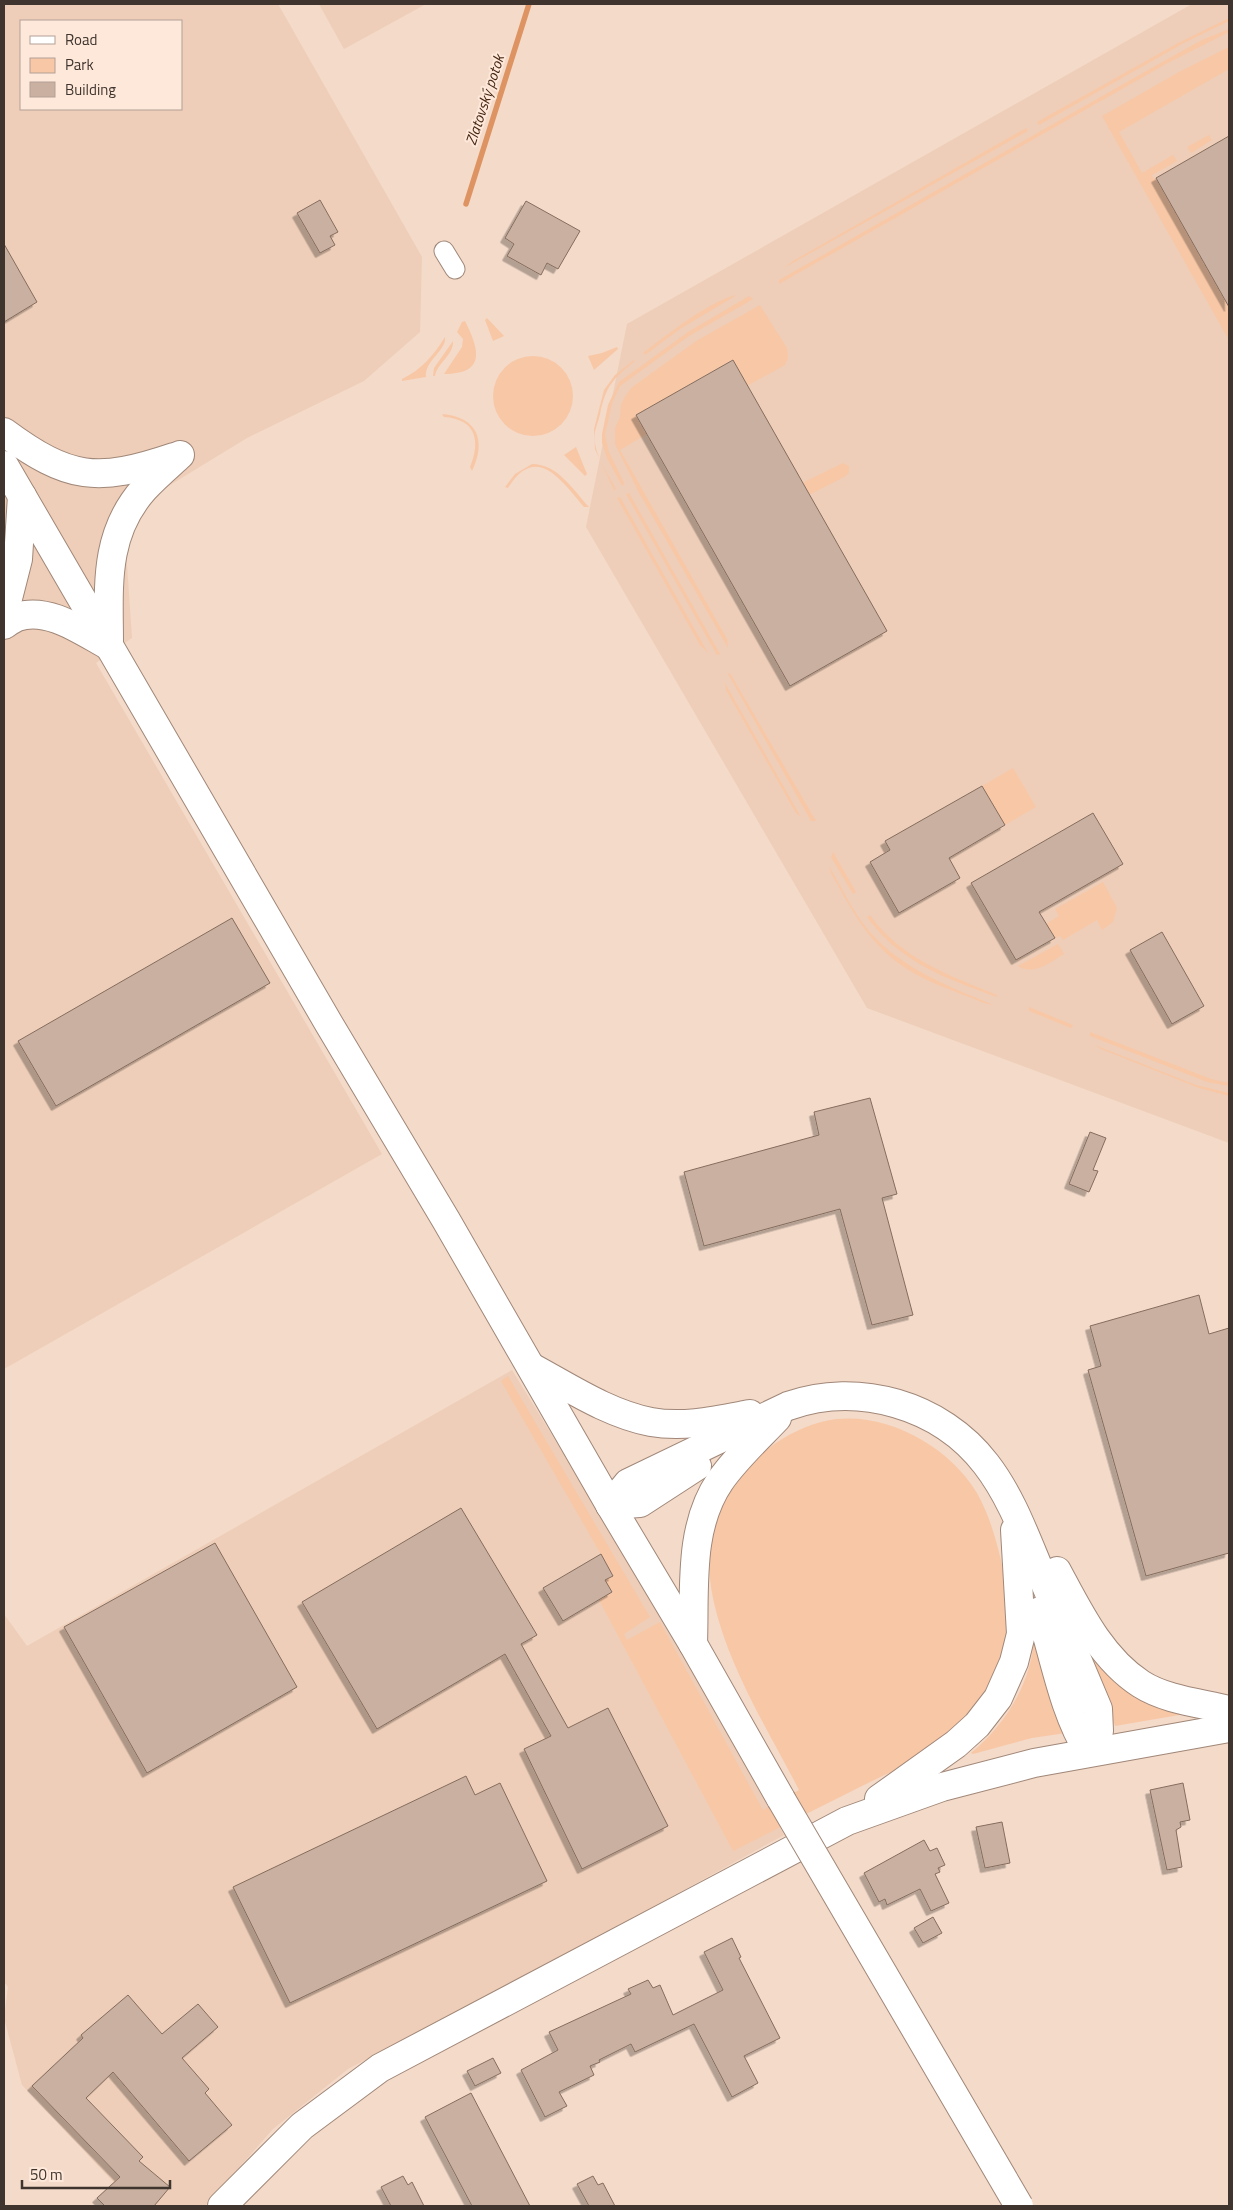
<svg xmlns="http://www.w3.org/2000/svg" width="1233" height="2210" font-family="'Titillium Web',sans-serif">
  <style>
    .built { fill: #eeceb8; fill-rule: evenodd }
    .green { fill: #f8c7a6 }
    .lines { fill: none; stroke-linecap: round; stroke-linejoin: round }
    .stream { stroke: #de9462; stroke-width: 5.5 }
    .building { fill: #c9b0a0; stroke: #856d5e; filter: url(#shadow) }
    .minor-casing { stroke: #a08778; stroke-width: 21 }
    .primary-casing { stroke: #a08778; stroke-width: 30 }
    .minor { stroke: #fff; stroke-width: 19 }
    .primary { stroke: #fff; stroke-width: 28 }
    .primary-bridge-casing { stroke: #a08778; stroke-width: 30; stroke-linecap: butt }
    .primary-bridge { stroke: #fff; stroke-width: 28 }
    .labels { text-anchor: middle; stroke-width: 4; stroke-linejoin: round; paint-order: stroke }
    .water-label { font-size: 15px; font-style: italic; fill: #452712; stroke: #fee8da }
  </style>
  <defs>
    <filter id="shadow"><feDropShadow dx="-4.5" dy="4.5" stdDeviation="0" flood-color="#0004"/></filter>
  </defs>
  <rect width="100%" height="100%" fill="#f4dac9"/>
  <g class="built">
    <path d="M4,4H278L422,257L420,332L364,381L247,438L139,504L126,550L132,638L96,663L382,1154L4,1369ZM21,21H181V109H21Z"/>
    <path d="M319,4H426L344,49Z"/>
    <path d="M1192,4H1229V1143L867,1008L586,527L627,324Z"/>
    <path d="M512,1370L644,1585L784,1835L600,1936L348,2069L273,2129L205,2206H136L22,2085L4,2018L8,1987L4,1982V1614L27,1646Z"/>
  </g>
  <g class="green">
    <path d="M1229,18V21L1184,43L1039,125L1037,122L1178,43Z"/>
    <path d="M1229,29V32L1166,64L779,284V280L1148,70L1202,40Z"/>
    <path d="M1229,47V69L1119,132L1142,173L1173,155L1177,161L1152,175L1154,179L1156,178L1229,307V340L1102,116L1179,72Z"/>
    <path d="M1026,128L1028,131L784,268L793,261Z"/>
    <path d="M1209,135L1212,140L1191,153L1187,147Z"/>
    <path d="M737,295L680,329L645,355L643,353C664,337 712,299 737,295Z"/>
    <path d="M749,296L753,299L689,336L620,386L612,403L605,435L609,452L624,483L622,486L607,458L602,443V434L608,405L619,382L688,332Z"/>
    <path d="M760,305L787,348L788,358L785,365L747,386L732,360L636,415L647,434L620,450L727,639L728,648L638,491L615,444V428L620,417L621,405L624,398L631,388L696,341Z"/>
    <path d="M487,318L504,336L493,341L485,320Z"/>
    <path d="M465,321C479,349 487,374 444,374L462,347L463,339L457,332L462,322Z"/>
    <path d="M445,337C447,350 424,361 426,377L402,381V379C421,370 434,355 445,337Z"/>
    <path d="M453,341C454,355 437,363 435,376H433L434,368Z"/>
    <path d="M617,347L618,349L594,370L588,356L602,353Z"/>
    <circle cx="533" cy="396" r="40"/>
    <path d="M634,360L635,361C613,379 606,385 600,414C599,420 596,426 595,432C592,452 607,472 616,489L614,490L595,449L594,429L604,390L615,375Z"/>
    <path d="M442,414C477,417 487,440 472,471L470,467C481,441 476,419 444,417Z"/>
    <path d="M576,447L587,474L585,476L564,455Z"/>
    <path d="M843,463L849,466V472L846,476L809,495L802,483Z"/>
    <path d="M532,464C558,464 573,490 589,507H584C562,481 536,442 508,488L505,487L515,474Z"/>
    <path d="M629,493L720,654L717,655L626,494Z"/>
    <path d="M620,497L708,653L700,645L617,498Z"/>
    <path d="M730,673L816,821H811L728,674Z"/>
    <path d="M725,683L801,817L796,813L726,690Z"/>
    <path d="M1013,768L1036,807L1005,825L982,786Z"/>
    <path d="M833,852L856,892L853,894L831,857Z"/>
    <path d="M829,866C842,888 853,912 869,931C903,970 948,986 994,1005L984,1003C958,992 930,984 907,969C870,946 851,909 831,873Z"/>
    <path d="M1103,882L1117,908L1113,922L1102,930L1097,920L1063,940L1060,936L1055,938L1046,924L1059,916L1055,909Z"/>
    <path d="M870,915C901,959 949,975 997,995V997C947,979 899,962 867,917Z"/>
    <path d="M1058,944L1064,954C1049,963 1034,976 1018,966Z"/>
    <path d="M1029,1007L1073,1025L1071,1028L1029,1011Z"/>
    <path d="M1090,1032L1211,1079L1229,1083V1086L1207,1082L1090,1036Z"/>
    <path d="M1095,1045L1196,1085L1229,1093V1096L1199,1088L1101,1049Z"/>
    <path d="M508,1376L650,1617L624,1634L627,1640L660,1622L763,1810L799,1790C767,1728 722,1657 711,1587C700,1513 749,1442 821,1422C878,1407 947,1443 977,1493C991,1518 998,1546 1004,1574C1007,1588 1011,1604 1011,1619C1011,1629 1003,1665 999,1674C994,1685 974,1712 966,1721C960,1728 951,1733 943,1738C933,1746 923,1755 911,1762C895,1771 877,1778 860,1787C818,1808 775,1830 733,1851L599,1600L612,1592L605,1580L613,1575L501,1381Z"/>
    <path d="M1034,1635L1066,1733L1032,1738L973,1754L971,1753C1006,1724 1033,1681 1034,1635Z"/>
    <path d="M1080,1635L1185,1714L1115,1726Z"/>
  </g>
  <g class="lines">
    <path class="stream" d="M466,204L529,4"/>
  </g>
  <g class="building">
    <path d="M1229,136V307L1156,178Z"/>
    <path d="M320,200L338,232L330,236L335,245L320,253L297,213Z"/>
    <path d="M526,201L580,231L558,269L547,263L541,275L507,256L514,244L505,238Z"/>
    <path d="M4,244L37,302L4,322Z"/>
    <path d="M733,360L887,631L790,686L636,415Z"/>
    <path d="M982,786L1005,825L949,858L960,878L899,913L870,862L890,850L885,841Z"/>
    <path d="M1093,813L1123,864L1039,912L1055,938L1016,960L971,883Z"/>
    <path d="M232,918L270,983L56,1106L18,1041Z"/>
    <path d="M1162,932L1204,1006L1172,1024L1130,950Z"/>
    <path d="M870,1098L897,1194L882,1198L913,1315L872,1325L840,1209L704,1246L684,1172L819,1135L814,1112Z"/>
    <path d="M1090,1132L1106,1138L1093,1170L1098,1171L1089,1192L1069,1184Z"/>
    <path d="M1199,1295L1209,1334L1229,1328V1553L1146,1576L1088,1370L1101,1366L1090,1326Z"/>
    <path d="M461,1508L537,1635L521,1644L568,1728L608,1708L668,1826L582,1869L524,1749L551,1736L505,1654L377,1729L302,1602Z"/>
    <path d="M215,1543L297,1687L147,1773L64,1627Z"/>
    <path d="M601,1554L613,1576L605,1580L612,1592L563,1621L543,1588Z"/>
    <path d="M466,1776L475,1795L500,1783L547,1881L290,2003L233,1887Z"/>
    <path d="M1183,1783L1190,1820L1180,1822L1181,1827L1176,1830L1182,1867L1167,1870L1150,1790Z"/>
    <path d="M1002,1822L1010,1863L985,1868L976,1827Z"/>
    <path d="M924,1840L930,1851L937,1848L945,1865L938,1868L940,1872L935,1874L949,1903L931,1911L920,1889L887,1905L885,1899L879,1902L864,1873Z"/>
    <path d="M933,1917L942,1933L923,1943L914,1928Z"/>
    <path d="M732,1938L741,1957L739,1958L780,2038L744,2056L758,2083L732,2097L694,2024L635,2052L631,2044L599,2060L600,2062L590,2066L594,2075L559,2092L567,2106L545,2117L521,2070L558,2050L549,2032L631,1994L628,1989L648,1980L653,1988L660,1985L673,2015L723,1990L704,1952Z"/>
    <path d="M128,1995L162,2034L198,2004L218,2027L182,2058L209,2089L205,2093L232,2125L189,2161L113,2072L86,2098L143,2157L139,2161L170,2187L154,2206H105L97,2198L120,2177L32,2086L83,2038L81,2035Z"/>
    <path d="M493,2058L501,2073L475,2086L467,2071Z"/>
    <path d="M471,2093L530,2206H472L425,2117Z"/>
    <path d="M403,2176L408,2185L412,2182L424,2206H391L381,2187Z"/>
    <path d="M593,2176L598,2185L603,2183L615,2206H589L577,2184Z"/>
  </g>
  <g class="lines">
    <defs>
      <path id="minor" d="M444,251L455,269"/>
      <g id="primary">
        <path d="M4,432C69,480 97,483 174,457"/>
        <path d="M4,465L329,1024L446,1220L610,1505L693,1644L781,1799"/>
        <path d="M4,614L18,559L22,496"/>
        <path d="M4,625C8,622 13,619 17,617C48,606 83,632 109,646"/>
        <path d="M109,644C109,588 103,535 144,489C155,477 168,466 180,455"/>
        <path d="M533,1368C570,1388 609,1414 651,1422C684,1428 718,1420 750,1414"/>
        <path d="M610,1505L628,1483L788,1406C858,1381 941,1405 986,1464C1010,1495 1024,1533 1039,1569C1059,1616 1078,1662 1098,1709L1099,1731L1089,1752"/>
        <path d="M610,1505L640,1503L697,1466"/>
        <path d="M1057,1571C1079,1612 1101,1658 1141,1684C1166,1700 1201,1703 1229,1710"/>
        <path d="M1040,1611C1054,1656 1064,1714 1089,1752"/>
        <path d="M693,1644C695,1589 688,1528 720,1481C736,1458 758,1438 777,1418"/>
        <path d="M879,1799L956,1744L977,1725L998,1698L1014,1662L1021,1634L1015,1530"/>
        <path d="M222,2206L302,2126L380,2068L847,1821L942,1787L1034,1763L1229,1728"/>
      </g>
    </defs>
    <use href="#minor" class="minor-casing"/>
    <use href="#primary" class="primary-casing"/>
    <use href="#minor" class="minor"/>
    <use href="#primary" class="primary"/>
    <defs>
      <path id="primary-bridge" d="M781,1799L1019,2206"/>
    </defs>
    <use href="#primary-bridge" class="primary-bridge-casing"/>
    <use href="#primary-bridge" class="primary-bridge"/>
  </g>
  <g class="labels">
    <g class="water-label">
      <text transform="translate(485 100) rotate(-72)" y="5">Zlatovský potok</text>
    </g>
  </g>
  <rect width="1233" height="2210" fill="none" stroke="#3f352e" stroke-width="10"/>
  <rect x="20" y="20" width="162" height="90" fill="#fee8da" stroke="#b2a095"/>
  <rect x="30" y="36" width="25" height="8" fill="#ffffff" stroke="#b2a095"/>
  <text x="65" y="45" font-size="15" fill="#3f352e">Road</text>
  <rect x="30" y="58" width="25" height="15" fill="#f8c7a6" stroke="#b2a095"/>
  <text x="65" y="70" font-size="15" fill="#3f352e">Park</text>
  <rect x="30" y="82" width="25" height="15" fill="#c9b0a0" stroke="#b2a095"/>
  <text x="65" y="95" font-size="15" fill="#3f352e">Building</text>
  <path d="M22 2180v8h148v-8" fill="none" stroke="#3f352e" stroke-width="2.5"/>
  <text x="30" y="2180" font-size="15" fill="#3f352e" stroke="#fee8da" stroke-width="4" paint-order="stroke">50 m</text>
</svg>
